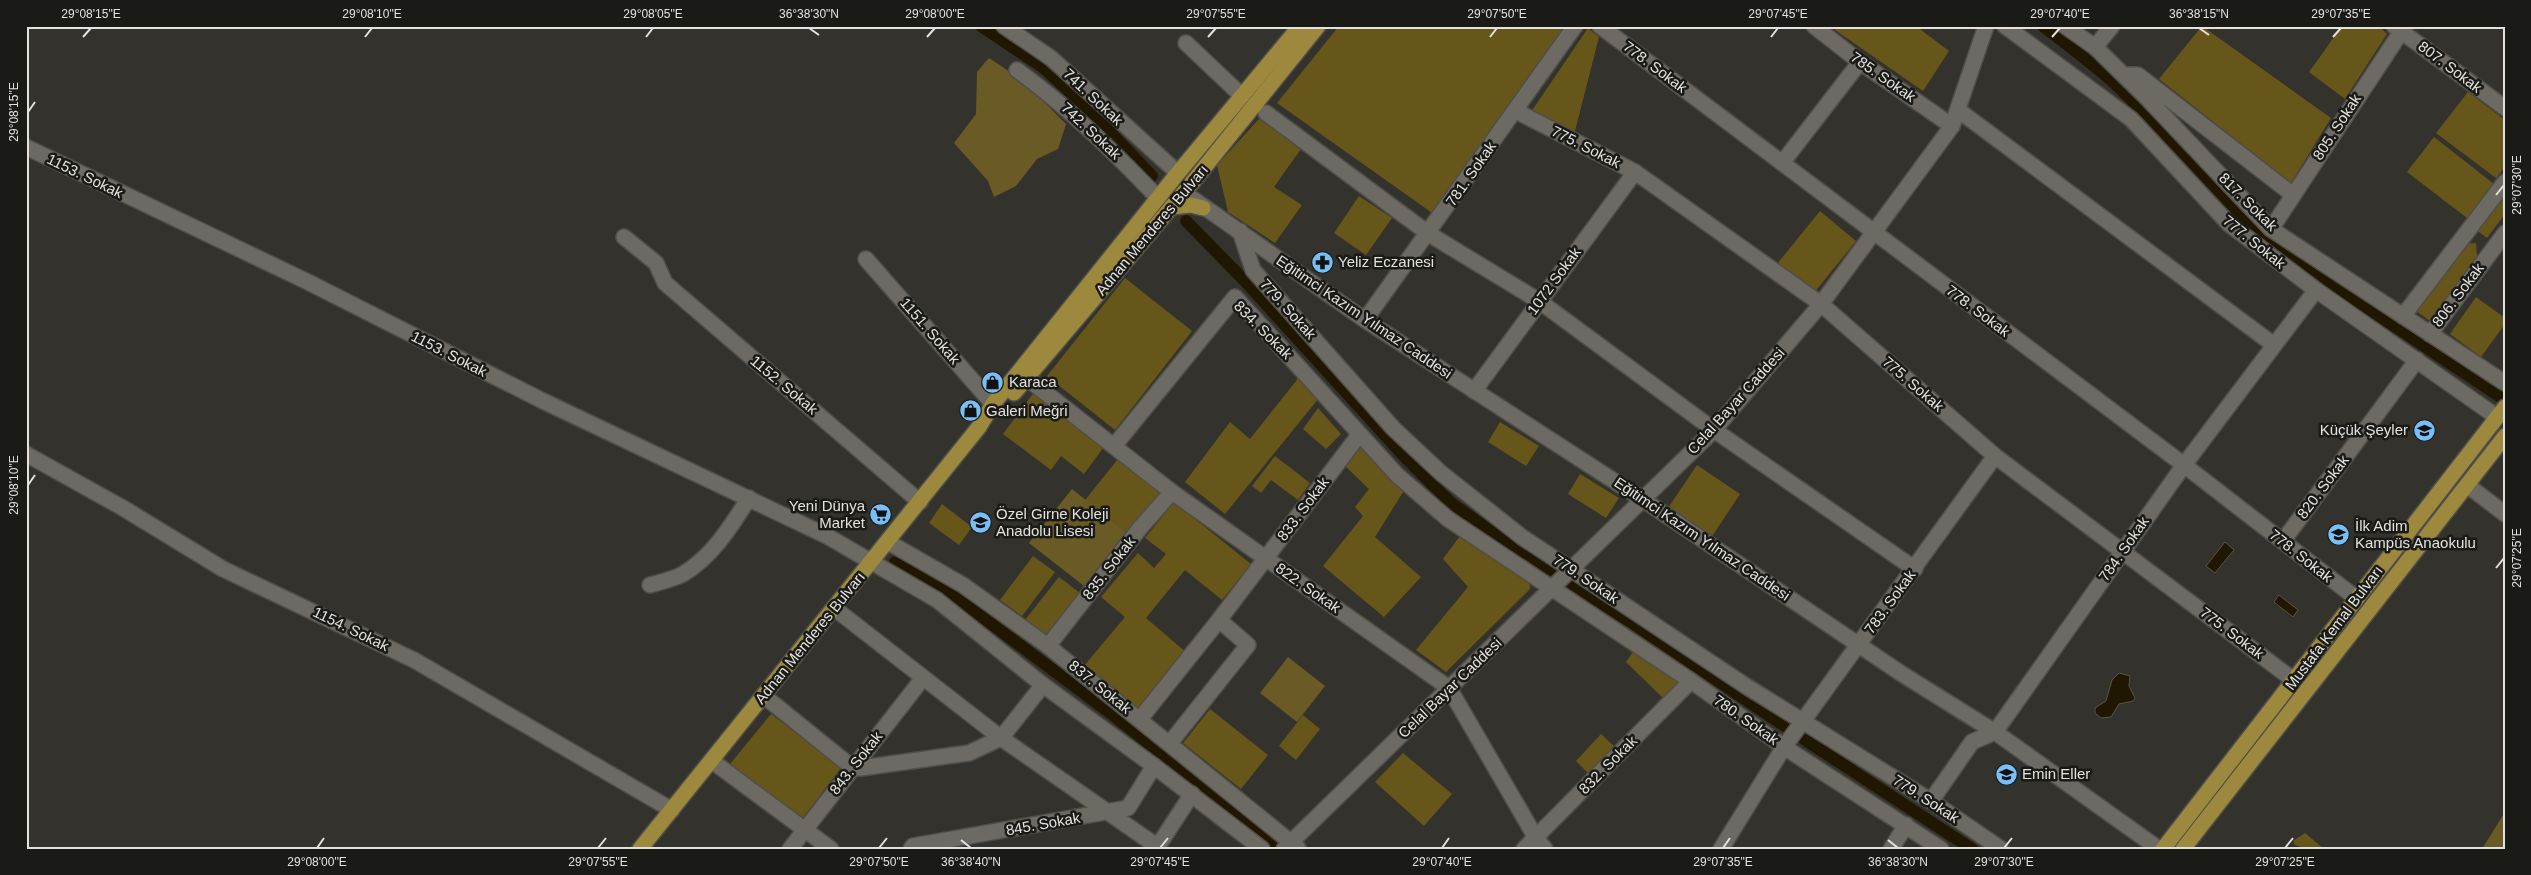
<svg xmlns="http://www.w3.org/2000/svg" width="2531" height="875" font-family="Helvetica,sans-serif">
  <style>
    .green { fill: #67561a }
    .forest { fill: #6a5b26 }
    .water { fill: #201700; stroke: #5a5443 }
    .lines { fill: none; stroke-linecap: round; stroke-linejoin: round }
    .canal { stroke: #201700; stroke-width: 12 }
    .minor-casing { stroke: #4f4e49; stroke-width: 18 }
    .major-casing { stroke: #4f4e49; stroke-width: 18 }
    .minor { stroke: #6c6a63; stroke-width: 15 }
    .major { stroke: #9d893d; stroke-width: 15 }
    .ticks { fill: none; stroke: #e3e2de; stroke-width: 2 }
    .labels { text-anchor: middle; stroke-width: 5; stroke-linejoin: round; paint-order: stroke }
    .street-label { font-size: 15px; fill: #e3e2de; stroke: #1a1a17 }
    .poi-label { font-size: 15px; fill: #e3e2de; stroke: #1a1a17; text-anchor: start }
    .neatline { fill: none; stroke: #e3e2de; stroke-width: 2 }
    .ticks-label { font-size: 12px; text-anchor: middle; fill: #e3e2de }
  </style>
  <rect width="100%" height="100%" fill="#33322c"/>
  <g class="green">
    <path d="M1339,26H1569L1435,215L1277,103Z"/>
    <path d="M1838,26H1916L1949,51L1923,91L1835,30Z"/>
    <path d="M2202,26L2331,118L2291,183L2159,79Z"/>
    <path d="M2342,26H2379L2387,34L2345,99L2309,72Z"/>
    <path d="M1588,28L1599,37L1574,135L1531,112Z"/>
    <path d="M2468,92L2505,120V167L2496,178L2436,133Z"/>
    <path d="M1259,119L1301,149L1274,187L1302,205L1275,243L1228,212L1217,165Z"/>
    <path d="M2434,137L2494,184L2467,218L2407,172Z"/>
    <path d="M2505,190V214L2487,238L2475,229Z"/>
    <path d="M1359,196L1392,218L1366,255L1334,233Z"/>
    <path d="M1820,211L1856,241L1814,293L1777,264Z"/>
    <path d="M2476,243L2477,257L2430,321L2416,311L2465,244Z"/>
    <path d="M1125,278L1192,331L1115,430L1047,376Z"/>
    <path d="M2476,297L2505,318V324L2481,357L2450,334Z"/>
    <path d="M1300,376L1319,398L1225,514L1185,482L1230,422L1250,439Z"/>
    <path d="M1035,391L1106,444L1084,474L1061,456L1051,470L1003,434Z"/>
    <path d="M1318,408L1341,434L1326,449L1303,429Z"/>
    <path d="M1500,422L1539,446L1526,466L1488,442Z"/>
    <path d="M1363,445L1405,489L1375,537L1421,577L1384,617L1323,566L1363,516L1355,507L1369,489L1345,466Z"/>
    <path d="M1275,456L1310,483L1298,500L1271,480L1261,493L1252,486Z"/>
    <path d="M1118,459L1163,495L1131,536L1085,500Z"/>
    <path d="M1697,465L1740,494L1711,538L1668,508Z"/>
    <path d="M1580,474L1619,498L1606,518L1568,494Z"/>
    <path d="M1174,502L1251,564L1222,600L1185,570L1146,618L1187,653L1138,712L1084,666L1125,617L1101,597L1138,553L1154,568L1166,554L1145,538Z"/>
    <path d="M942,504L972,527L959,545L929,523Z"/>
    <path d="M1460,536L1529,579L1530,589L1446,672L1416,650L1468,587L1443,559Z"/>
    <path d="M1033,556L1055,572L1022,616L1000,600Z"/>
    <path d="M1059,577L1080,593L1047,637L1025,620Z"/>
    <path d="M1635,649L1680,682L1663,698L1626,662Z"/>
    <path d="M1210,709L1268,755L1241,789L1183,743Z"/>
    <path d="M771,714L841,768L802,819L730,764Z"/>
    <path d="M1303,715L1320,729L1296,760L1279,746Z"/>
    <path d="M1601,734L1616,748L1590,775L1576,761Z"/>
    <path d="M1403,753L1452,794L1424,826L1375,782Z"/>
    <path d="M2305,833L2324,849H2307L2295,845L2293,841Z"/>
  </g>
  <g class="forest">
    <path d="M989,58L1022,80L1066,124L1058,149L1037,159L1016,186L994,197L988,181L954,143L976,114L977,72Z"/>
    <path d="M1072,489L1131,536L1088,589L1029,543Z"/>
    <path d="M1288,657L1325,686L1297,722L1260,693Z"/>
    <path d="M2505,812V849H2482Z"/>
  </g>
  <g class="water">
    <path d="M2225,542L2234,550L2215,573L2206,566Z"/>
    <path d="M2279,595L2298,610L2293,617L2274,602Z"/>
    <path d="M2119,673L2130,676L2129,686L2135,698L2133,701L2119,704L2111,717L2101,718L2095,713V708L2106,701L2112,680Z"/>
  </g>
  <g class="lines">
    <g class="canal">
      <path d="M981,26L1044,68L1081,102L1152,176"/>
      <path d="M2043,26C2066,44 2090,62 2112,81C2165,129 2206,189 2260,236L2505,400"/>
      <path d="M1186,221L1245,281L1402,454L1451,503L1514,548L1634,624L1813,745L1972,849"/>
      <path d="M895,562L957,598L1117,718L1280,849"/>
    </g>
    <defs>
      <g id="minor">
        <path d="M1004,26L1051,58L1178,173"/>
        <path d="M1600,26L2184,465L2356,598"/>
        <path d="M1814,26L1860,62L1952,126"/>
        <path d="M2005,26L2131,119L2229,224L2316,290L2497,417"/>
        <path d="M2065,26L2095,47L2148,99L2271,229L2505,383"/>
        <path d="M2394,26L2505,108"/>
        <path d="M1186,43L1242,96"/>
        <path d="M2095,47L2112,26"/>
        <path d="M1017,70C1069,108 1114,152 1158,198"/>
        <path d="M2127,75H2138L2292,194"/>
        <path d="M1958,110L2274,345"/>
        <path d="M1516,111L1635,172L1821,304L1995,456L2295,681"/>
        <path d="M1266,113L1429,234L1539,301L1714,430L1915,569"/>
        <path d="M26,147L308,282L543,401L827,536L937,600L1043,685L1154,766L1262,849"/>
        <path d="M1782,163L1860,62"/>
        <path d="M1193,199L1365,320L1642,499L1902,674L1995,732L2159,849"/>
        <path d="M2271,229L2405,26"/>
        <path d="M1240,231L1253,270L1393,428L1441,473L1522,537L1587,580L1746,686L1931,801L2001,849"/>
        <path d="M624,237L656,263L665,283L920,502"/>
        <path d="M866,259L993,404"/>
        <path d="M2403,316L2505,182"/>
        <path d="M1365,320L1575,26"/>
        <path d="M2430,334L2505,233"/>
        <path d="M1019,372L1172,492L1449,688L1536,838L1545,849"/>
        <path d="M1474,391L1635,172"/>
        <path d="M1114,446L1235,297L1397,475L1448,519L1691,681L1784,747L1941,849"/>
        <path d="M26,454L123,508L223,569L414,660L672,810"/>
        <path d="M2467,485L2505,514"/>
        <path d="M2283,541L2417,360"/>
        <path d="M888,542L963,585L1048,646L1298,848"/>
        <path d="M650,585C661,582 674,579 683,574C713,556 731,526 749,498"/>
        <path d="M834,608L1001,738L1158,847"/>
        <path d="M1048,646L1140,528L1172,492"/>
        <path d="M764,696L853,768H861L969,753L1001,738L1043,685"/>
        <path d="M1140,719L1219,620"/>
        <path d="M1170,743L1248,645L1219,620L1359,435"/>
        <path d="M712,761L831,849"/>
        <path d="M1931,801L1972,742L1995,732L2184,465L2316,290"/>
        <path d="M790,849L923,678"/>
        <path d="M911,849L913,846L1128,808L1154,766"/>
        <path d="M1156,849L1192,794"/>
        <path d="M1284,849L1714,430L1821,304L1952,126L1986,26"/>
        <path d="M1524,849L1691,681"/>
        <path d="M1721,849L1784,747L1995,456"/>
        <path d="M1891,849L1906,825"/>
      </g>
      <g id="major">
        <path d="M1171,207L1191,205L1203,208"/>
        <path d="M1014,393L1191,184L1318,26"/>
        <path d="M640,849L979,427L993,404L1178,173L1300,26"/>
        <path d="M2163,849L2505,407"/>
        <path d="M2183,849L2505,436"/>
      </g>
    </defs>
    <use href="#minor" class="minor-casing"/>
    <use href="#major" class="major-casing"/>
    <use href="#minor" class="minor"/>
    <use href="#major" class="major"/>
  </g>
  <path class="ticks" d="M809,28L819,35M2199,28L2209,35M83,37L91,28M365,37L372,28M646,37L653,28M927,37L935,28M1208,37L1216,28M1490,37L1497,28M1771,37L1778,28M2052,37L2060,28M2333,37L2341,28M28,112L35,102M2496,195L2504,185M28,485L35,475M2496,568L2504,558M961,840L971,848M1888,840L1898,848M317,848L324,838M598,848L606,838M879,848L887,838M1160,848L1168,838M1442,848L1449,838M1723,848L1730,838M2004,848L2012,838M2285,848L2293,838"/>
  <defs>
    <symbol id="pharmacy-disc" viewBox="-11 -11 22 22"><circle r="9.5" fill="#78bff7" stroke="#1a1a17"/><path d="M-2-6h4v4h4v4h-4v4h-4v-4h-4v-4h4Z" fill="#111"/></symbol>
    <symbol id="shop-disc" viewBox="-11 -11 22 22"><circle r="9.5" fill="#78bff7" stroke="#1a1a17"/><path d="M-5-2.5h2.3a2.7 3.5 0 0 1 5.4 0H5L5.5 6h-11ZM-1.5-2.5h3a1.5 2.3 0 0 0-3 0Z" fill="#111"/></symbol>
    <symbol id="school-disc" viewBox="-11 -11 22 22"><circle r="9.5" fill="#78bff7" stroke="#1a1a17"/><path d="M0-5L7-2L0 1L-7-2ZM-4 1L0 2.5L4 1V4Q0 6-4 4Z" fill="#111"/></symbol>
    <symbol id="supermarket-disc" viewBox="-11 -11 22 22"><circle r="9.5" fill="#78bff7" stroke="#1a1a17"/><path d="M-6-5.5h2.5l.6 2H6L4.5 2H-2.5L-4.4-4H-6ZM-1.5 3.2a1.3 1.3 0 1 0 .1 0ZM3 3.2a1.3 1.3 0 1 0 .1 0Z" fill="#111"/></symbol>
  </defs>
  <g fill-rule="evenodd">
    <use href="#pharmacy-disc" x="1310" y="250" width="25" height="25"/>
    <use href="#shop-disc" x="980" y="370" width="25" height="25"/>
    <use href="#shop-disc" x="958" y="398" width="25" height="25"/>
    <use href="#school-disc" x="2412" y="418" width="25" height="25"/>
    <use href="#supermarket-disc" x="868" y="502" width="25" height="25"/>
    <use href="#school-disc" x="968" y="510" width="25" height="25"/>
    <use href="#school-disc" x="2326" y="522" width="25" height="25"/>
    <use href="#school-disc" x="1994" y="762" width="25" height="25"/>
  </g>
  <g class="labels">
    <g class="street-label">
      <text transform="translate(1655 67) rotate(37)" y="5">778. Sokak</text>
      <text transform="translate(2450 67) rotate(37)" y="5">807. Sokak</text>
      <text transform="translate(1883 77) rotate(35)" y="5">785. Sokak</text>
      <text transform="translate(1093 97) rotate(43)" y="5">741. Sokak</text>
      <text transform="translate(2337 127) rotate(-57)" y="5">805. Sokak</text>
      <text transform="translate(1091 131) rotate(43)" y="5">742. Sokak</text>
      <text transform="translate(1586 147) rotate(27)" y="5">775. Sokak</text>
      <text transform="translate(1471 174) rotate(-55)" y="5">781. Sokak</text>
      <text transform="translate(85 176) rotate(26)" y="5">1153. Sokak</text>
      <text transform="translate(2248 202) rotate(45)" y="5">817. Sokak</text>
      <text transform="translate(1152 230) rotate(-50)" y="5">Adnan Menderes Bulvarı</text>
      <text transform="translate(2254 242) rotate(39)" y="5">777. Sokak</text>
      <text transform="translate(1554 281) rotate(-54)" y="5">1072 Sokak</text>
      <text transform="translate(2458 295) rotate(-53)" y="5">806. Sokak</text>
      <text transform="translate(1288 309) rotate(48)" y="5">779. Sokak</text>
      <text transform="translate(1978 311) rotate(37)" y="5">778. Sokak</text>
      <text transform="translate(1364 317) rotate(34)" y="5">Eğitimci Kazım Yılmaz Caddesi</text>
      <text transform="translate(1263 330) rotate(45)" y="5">834. Sokak</text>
      <text transform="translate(930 331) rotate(49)" y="5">1151. Sokak</text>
      <text transform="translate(449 354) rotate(27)" y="5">1153. Sokak</text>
      <text transform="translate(1913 384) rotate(41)" y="5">775. Sokak</text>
      <text transform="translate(784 385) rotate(40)" y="5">1152. Sokak</text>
      <text transform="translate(1736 401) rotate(-48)" y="5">Celal Bayar Caddesi</text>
      <text transform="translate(2323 487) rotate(-53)" y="5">820. Sokak</text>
      <text transform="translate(1303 509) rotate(-53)" y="5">833. Sokak</text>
      <text transform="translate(1702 539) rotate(34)" y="5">Eğitimci Kazım Yılmaz Caddesi</text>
      <text transform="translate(2124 549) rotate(-55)" y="5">784. Sokak</text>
      <text transform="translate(2301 556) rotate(38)" y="5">778. Sokak</text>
      <text transform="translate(1109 568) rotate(-52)" y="5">835. Sokak</text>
      <text transform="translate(1586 579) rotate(34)" y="5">779. Sokak</text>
      <text transform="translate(1308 588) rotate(35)" y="5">822. Sokak</text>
      <text transform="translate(1890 602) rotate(-54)" y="5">783. Sokak</text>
      <text transform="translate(2334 628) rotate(-53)" y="5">Mustafa Kemal Bulvarı</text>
      <text transform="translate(351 629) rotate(26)" y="5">1154. Sokak</text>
      <text transform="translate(2232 633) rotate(37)" y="5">775. Sokak</text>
      <text transform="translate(810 638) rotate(-51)" y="5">Adnan Menderes Bulvarı</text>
      <text transform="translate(1100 687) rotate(39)" y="5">837. Sokak</text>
      <text transform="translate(1450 688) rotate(-44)" y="5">Celal Bayar Caddesi</text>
      <text transform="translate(1746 720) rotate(35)" y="5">780. Sokak</text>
      <text transform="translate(856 763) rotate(-52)" y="5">843. Sokak</text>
      <text transform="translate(1608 765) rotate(-45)" y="5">832. Sokak</text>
      <text transform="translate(1926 799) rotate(33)" y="5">779. Sokak</text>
      <text transform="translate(1043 824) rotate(-10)" y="5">845. Sokak</text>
    </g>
    <g class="poi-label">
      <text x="1338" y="267">Yeliz Eczanesi</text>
      <text x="1009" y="387">Karaca</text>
      <text x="986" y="416">Galeri Meğri</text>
      <text x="2408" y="435" text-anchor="end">Küçük Şeyler</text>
      <text x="865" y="511" text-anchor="end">Yeni Dünya<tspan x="865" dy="17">Market</tspan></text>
      <text x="996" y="519">Özel Girne Koleji<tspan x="996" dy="17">Anadolu Lisesi</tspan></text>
      <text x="2355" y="531">İlk Adim<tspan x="2355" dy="17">Kampüs Anaokulu</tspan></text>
      <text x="2022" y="779">Emin Eller</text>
    </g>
  </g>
  <rect width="2531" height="875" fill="none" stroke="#1a1a17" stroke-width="55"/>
  <rect x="28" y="28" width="2476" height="820" class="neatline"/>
  <g class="ticks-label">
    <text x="91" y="18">29°08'15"E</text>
    <text x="372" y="18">29°08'10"E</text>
    <text x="653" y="18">29°08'05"E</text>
    <text x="809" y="18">36°38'30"N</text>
    <text x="935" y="18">29°08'00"E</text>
    <text x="1216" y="18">29°07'55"E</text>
    <text x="1497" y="18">29°07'50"E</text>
    <text x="1778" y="18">29°07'45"E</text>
    <text x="2060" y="18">29°07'40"E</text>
    <text x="2199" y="18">36°38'15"N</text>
    <text x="2341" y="18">29°07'35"E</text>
    <text transform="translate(14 112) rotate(-90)" y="4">29°08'15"E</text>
    <text transform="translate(2517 185) rotate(-90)" y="4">29°07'30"E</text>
    <text transform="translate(14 485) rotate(-90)" y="4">29°08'10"E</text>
    <text transform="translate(2517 558) rotate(-90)" y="4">29°07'25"E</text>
    <text x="317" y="866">29°08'00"E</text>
    <text x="598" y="866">29°07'55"E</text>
    <text x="879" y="866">29°07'50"E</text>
    <text x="971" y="866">36°38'40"N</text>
    <text x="1160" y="866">29°07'45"E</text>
    <text x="1442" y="866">29°07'40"E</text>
    <text x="1723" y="866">29°07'35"E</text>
    <text x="1898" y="866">36°38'30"N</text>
    <text x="2004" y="866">29°07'30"E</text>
    <text x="2285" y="866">29°07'25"E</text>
  </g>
</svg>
